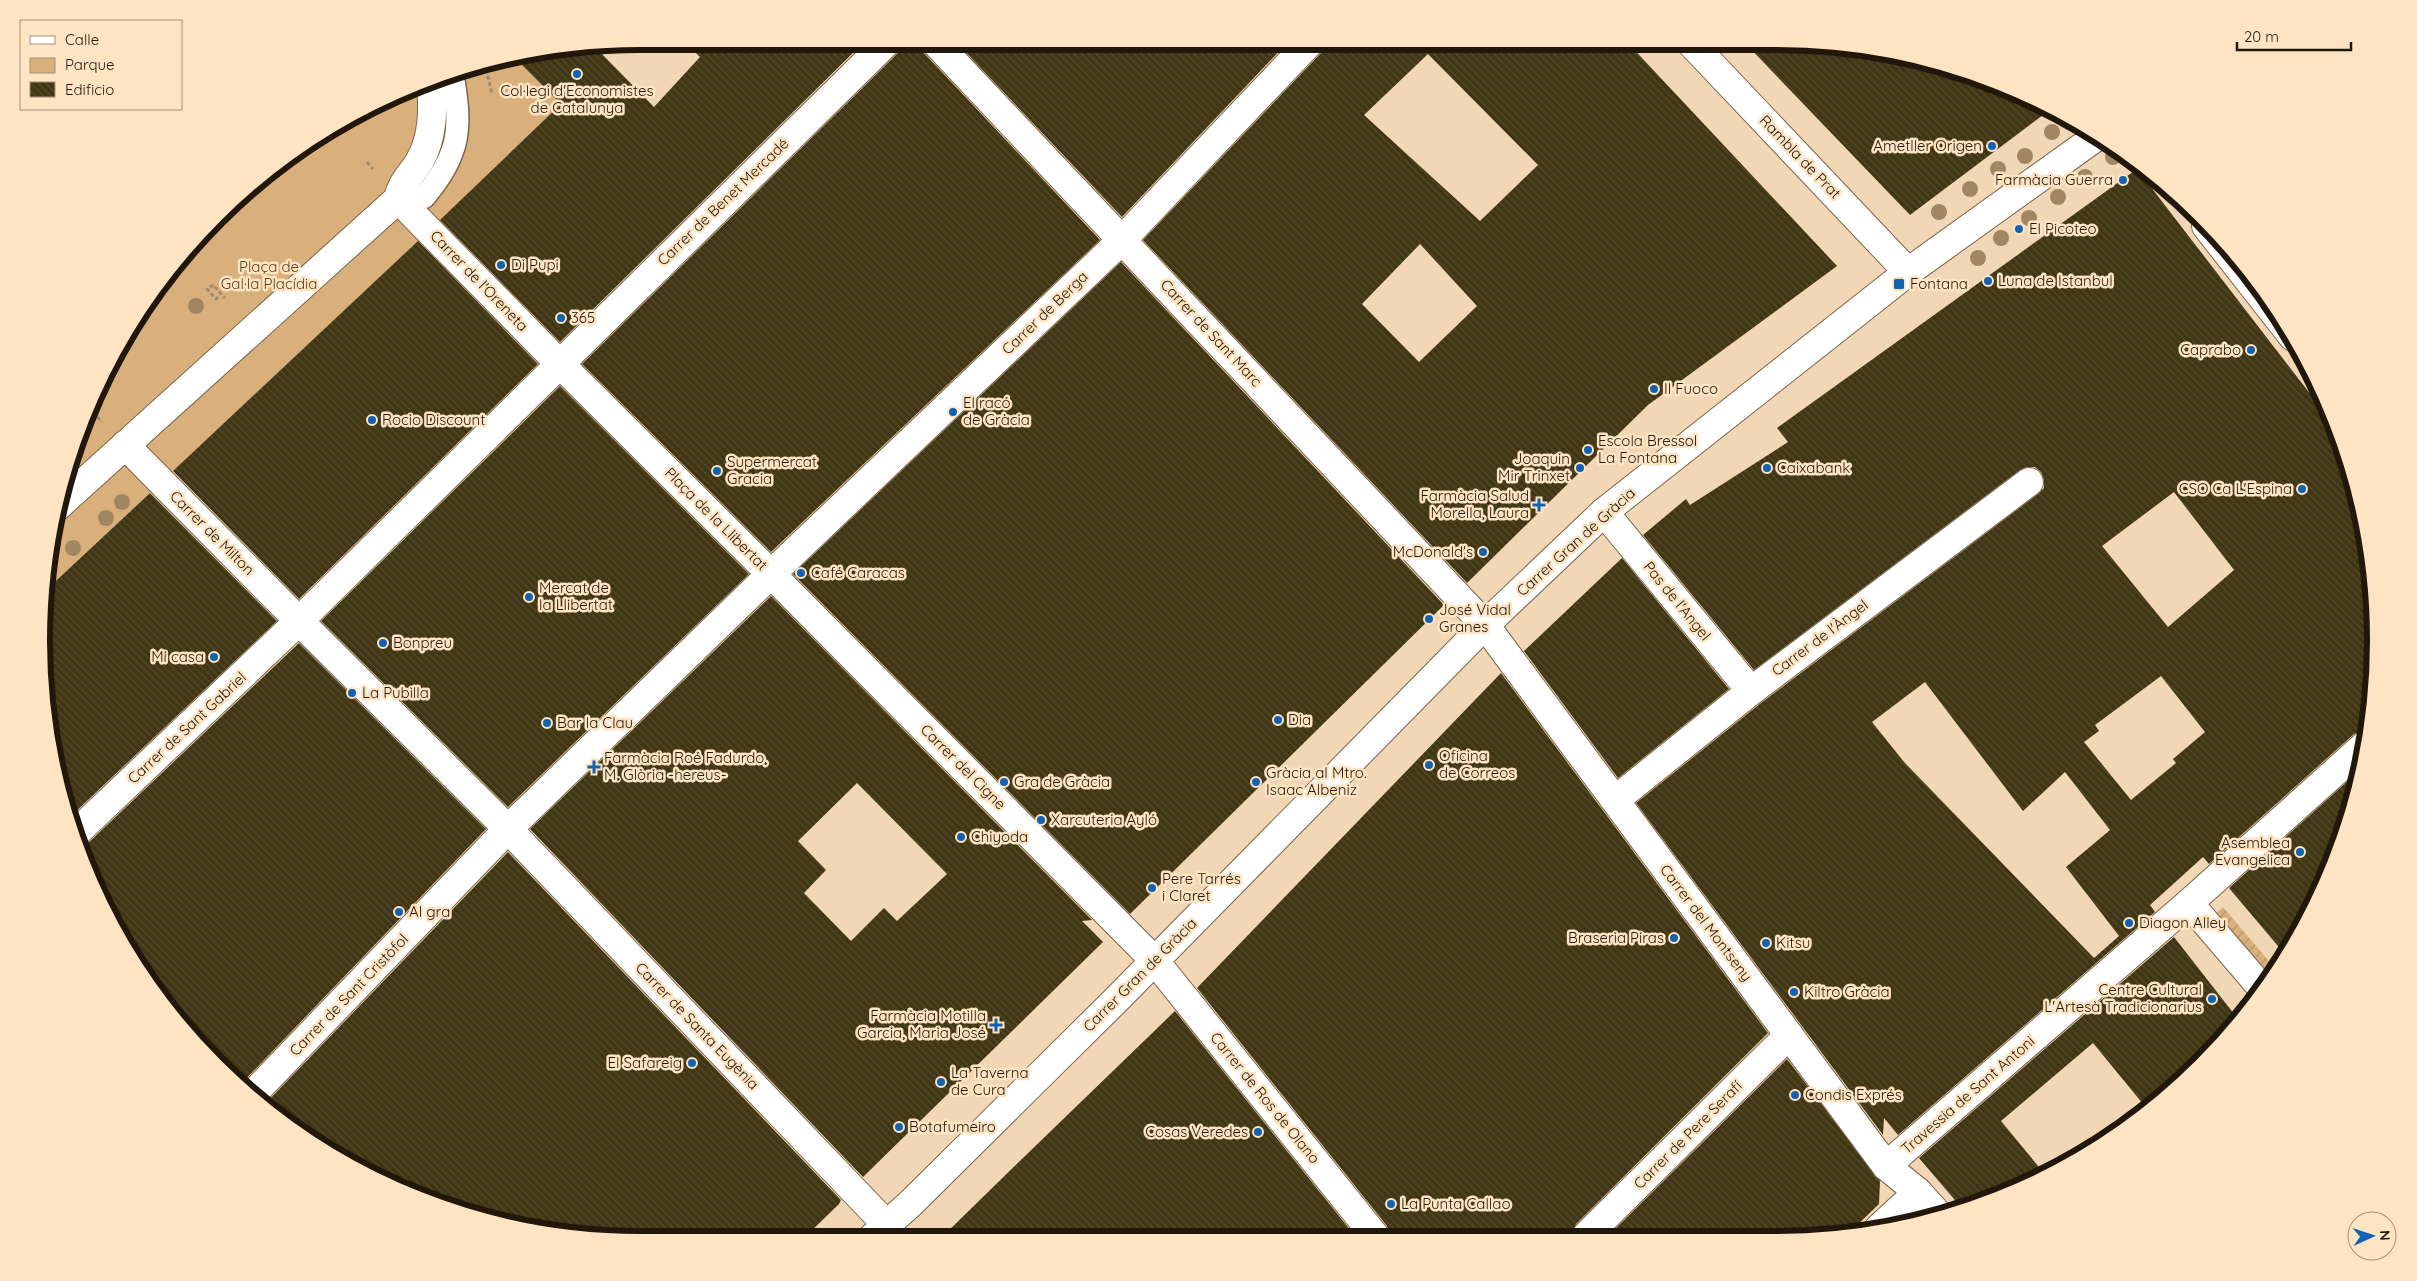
<svg xmlns="http://www.w3.org/2000/svg" width="2417" height="1281" font-family="Quicksand,sans-serif">
  <style>
    .park { fill: #d9b07c }
    .garden { fill: url(#garden-furrows) }
    .building { fill: url(#building-back-hatch); fill-rule: evenodd }
    .lines { fill: none; stroke-linecap: round; stroke-linejoin: round }
    .service-casing { stroke: #7c6447; stroke-width: 25 }
    .pedestrian-casing { stroke: #7c6447; stroke-width: 30 }
    .minor-casing { stroke: #7c6447; stroke-width: 30 }
    .tertiary-casing { stroke: #7c6447; stroke-width: 30 }
    .path { stroke: #a08c72; stroke-width: 3; stroke-dasharray: 4 2.5; stroke-linecap: butt }
    .service { stroke: #fff; stroke-width: 22 }
    .pedestrian { stroke: #fff; stroke-width: 28 }
    .minor { stroke: #fff; stroke-width: 28 }
    .tertiary { stroke: #fff; stroke-width: 28 }
    .tree { fill: #a18661 }
    .poi-dot { fill: #1162b0; stroke: #fee4c2; stroke-width: 2 }
    .labels { text-anchor: middle; stroke-width: 5; stroke-linejoin: round; paint-order: stroke }
    .poi-label { font-size: 15px; fill: #21170b; stroke: #fee4c2; text-anchor: start }
    .street-label { font-size: 15px; fill: #21170b; stroke: #fee4c2 }
    .park-label { font-size: 15px; fill: #5f431d; stroke: #fee4c2 }
    .rim { fill: none; stroke: #21170b; stroke-width: 6 }
  </style>
  <defs>
    <pattern id="garden-furrows" width="10" height="10" patternUnits="userSpaceOnUse" patternTransform="scale(1.25)"><rect width="10" height="10" fill="#d9b07c"/><path d="M-1 1l2-2M0 10L10 0M9 11l2-2" fill="none" stroke="#ba976a"/></pattern>
    <pattern id="building-back-hatch" width="6" height="6" patternUnits="userSpaceOnUse" patternTransform="scale(1.25)"><rect width="6" height="6" fill="#403614"/><path d="M-1 5l2 2M0 0l6 6M5-1l2 2" fill="none" stroke="#534a2c"/></pattern>
  </defs>
  <rect width="100%" height="100%" fill="#f1d7b5"/>
  <path class="park" d="M513,56L561,104L514,152L44,592L62,486L87,411L142,308L190,245L275,165L341,121L448,73Z"/>
  <path class="garden" d="M2223,907L2273,966L2254,996L2199,929Z"/>
  <g class="building">
    <path d="M684,41H865L560,342L440,220L561,104L513,56L594,46L654,107L700,57Z"/>
    <path d="M902,42H920L924,53L1100,240L771,552L582,364L898,53Z"/>
    <path d="M956,42H1288L1122,217Z"/>
    <path d="M1325,42H1627L1837,266L1648,405L1467,583L1143,240L1321,53ZM1428,54L1538,165L1480,221L1364,115ZM1420,244L1477,306L1419,362L1362,304Z"/>
    <path d="M1744,42L1815,43L1932,62L2042,103L2051,109L1910,215Z"/>
    <path d="M2137,169L2334,425L2344,447L2371,563L2374,680L2366,731L2354,734L2209,864L2203,857L2150,905L2155,912L1898,1135L1884,1118L1883,1135L1636,803L1761,703L2038,494L2044,488V480L2041,472L2035,467H2027L2020,470L1754,670L1643,535L1686,499L1690,505L1788,442L1777,428ZM2174,492L2234,570L2168,627L2102,546ZM2161,676L2205,732L2173,759L2176,763L2131,800L2084,742L2099,731L2095,725ZM1925,682L2023,811L2065,772L2110,830L2066,867L2119,936L2094,958L1904,762L1872,722Z"/>
    <path d="M418,241L538,364L299,599L173,471Z"/>
    <path d="M1121,262L1444,605L1130,914L793,574Z"/>
    <path d="M560,386L749,574L508,807L321,621Z"/>
    <path d="M150,493L277,621L69,818L62,795L43,680L44,592Z"/>
    <path d="M1622,558L1729,689L1618,778L1524,651Z"/>
    <path d="M771,596L1092,920L1082,921L1103,942L863,1177L530,829ZM857,783L947,874L897,921L884,908L851,941L804,893L826,870L798,841Z"/>
    <path d="M299,643L486,829L240,1085L217,1064L142,974L87,870L80,849L86,845Z"/>
    <path d="M1501,673L1768,1033L1576,1224L1572,1235L1390,1236L1387,1226L1197,988Z"/>
    <path d="M2359,771L2355,796L2314,906L2283,952L2229,888Z"/>
    <path d="M508,852L841,1200L839,1204L804,1238H602L485,1219L375,1178L276,1116L264,1105Z"/>
    <path d="M2174,937L2238,1019L2227,1035L2148,1110L2093,1043L2001,1121L2043,1172L2006,1194L1960,1206L1919,1158Z"/>
    <path d="M1175,1011L1355,1236L942,1237L1024,1157Z"/>
    <path d="M1787,1059L1880,1181L1879,1204L1847,1235H1609Z"/>
  </g>
  <g class="lines">
    <defs>
      <path id="service" d="M424,197C461,154 462,127 452,72"/>
      <g id="pedestrian">
        <path d="M2206,226L2293,337"/>
        <path d="M125,445L299,621"/>
        <path d="M1604,512L1751,691"/>
        <path d="M508,829L771,574L559,363"/>
        <path d="M2189,903L2260,986"/>
      </g>
      <g id="minor">
        <path d="M935,42L1485,625L1886,1166L1918,1192L1937,1213"/>
        <path d="M1310,42L1120,242L771,574L1155,961L1375,1236"/>
        <path d="M1690,42L1908,272"/>
        <path d="M398,199L559,363"/>
        <path d="M58,506L398,199C401,183 411,175 419,162C434,137 433,108 431,81"/>
        <path d="M299,621L508,829L886,1224"/>
        <path d="M1615,800L1751,691L2029,482"/>
        <path d="M75,834L299,621L887,42"/>
        <path d="M252,1095L508,829"/>
        <path d="M1886,1166L2189,903L2364,746"/>
        <path d="M1879,1228L1918,1192"/>
        <path d="M1587,1235L1789,1035"/>
      </g>
      <path id="tertiary" d="M872,1238L911,1203L1119,997L1485,625L1604,512L1908,272L2096,137"/>
    </defs>
    <use href="#service" class="service-casing"/>
    <use href="#pedestrian" class="pedestrian-casing"/>
    <use href="#minor" class="minor-casing"/>
    <use href="#tertiary" class="tertiary-casing"/>
    <g class="path">
      <path d="M485,63L492,95"/>
      <path d="M367,162L373,169"/>
      <path d="M218,297L216,299L207,289L213,285L225,298"/>
      <path d="M88,408L102,422"/>
    </g>
    <use href="#service" class="service"/>
    <use href="#pedestrian" class="pedestrian"/>
    <use href="#minor" class="minor"/>
    <use href="#tertiary" class="tertiary"/>
  </g>
  <g class="tree">
    <circle cx="2052" cy="132" r="8"/>
    <circle cx="2025" cy="156" r="8"/>
    <circle cx="2113" cy="157" r="8"/>
    <circle cx="1998" cy="169" r="8"/>
    <circle cx="2085" cy="177" r="8"/>
    <circle cx="1970" cy="189" r="8"/>
    <circle cx="2058" cy="197" r="8"/>
    <circle cx="1939" cy="212" r="8"/>
    <circle cx="2029" cy="218" r="8"/>
    <circle cx="2001" cy="238" r="8"/>
    <circle cx="1978" cy="258" r="8"/>
    <circle cx="196" cy="306" r="8"/>
    <circle cx="122" cy="502" r="8"/>
    <circle cx="106" cy="518" r="8"/>
    <circle cx="73" cy="548" r="8"/>
  </g>
  <g class="poi-dot">
    <circle cx="577" cy="74" r="5"/>
    <circle cx="1992" cy="146" r="5"/>
    <circle cx="2123" cy="180" r="5"/>
    <circle cx="2019" cy="229" r="5"/>
    <circle cx="501" cy="265" r="5"/>
    <circle cx="1988" cy="281" r="5"/>
    <rect x="1893" y="278" width="12" height="12" rx="2.5"/>
    <circle cx="561" cy="318" r="5"/>
    <circle cx="2251" cy="350" r="5"/>
    <circle cx="1654" cy="389" r="5"/>
    <circle cx="953" cy="412" r="5"/>
    <circle cx="372" cy="420" r="5"/>
    <circle cx="1588" cy="450" r="5"/>
    <circle cx="1580" cy="468" r="5"/>
    <circle cx="1767" cy="468" r="5"/>
    <circle cx="717" cy="471" r="5"/>
    <circle cx="2302" cy="489" r="5"/>
    <path d="M1536.5 497.5h5v5h5v5h-5v5h-5v-5h-5v-5h5z"/>
    <circle cx="1483" cy="552" r="5"/>
    <circle cx="801" cy="573" r="5"/>
    <circle cx="529" cy="597" r="5"/>
    <circle cx="1429" cy="619" r="5"/>
    <circle cx="383" cy="643" r="5"/>
    <circle cx="214" cy="657" r="5"/>
    <circle cx="352" cy="693" r="5"/>
    <circle cx="1278" cy="720" r="5"/>
    <circle cx="547" cy="723" r="5"/>
    <circle cx="1429" cy="765" r="5"/>
    <path d="M591.5 759.5h5v5h5v5h-5v5h-5v-5h-5v-5h5z"/>
    <circle cx="1004" cy="782" r="5"/>
    <circle cx="1256" cy="782" r="5"/>
    <circle cx="1041" cy="820" r="5"/>
    <circle cx="961" cy="837" r="5"/>
    <circle cx="2300" cy="852" r="5"/>
    <circle cx="1152" cy="888" r="5"/>
    <circle cx="399" cy="912" r="5"/>
    <circle cx="2129" cy="923" r="5"/>
    <circle cx="1674" cy="938" r="5"/>
    <circle cx="1766" cy="943" r="5"/>
    <circle cx="1794" cy="992" r="5"/>
    <circle cx="2212" cy="999" r="5"/>
    <path d="M993.5 1017.5h5v5h5v5h-5v5h-5v-5h-5v-5h5z"/>
    <circle cx="692" cy="1063" r="5"/>
    <circle cx="941" cy="1082" r="5"/>
    <circle cx="1795" cy="1095" r="5"/>
    <circle cx="899" cy="1127" r="5"/>
    <circle cx="1258" cy="1132" r="5"/>
    <circle cx="1391" cy="1204" r="5"/>
  </g>
  <g class="labels">
    <g class="poi-label">
      <text x="577" y="96" text-anchor="middle">Col·legi d'Economistes<tspan x="577" dy="17">de Catalunya</tspan></text>
      <text x="1982" y="151" text-anchor="end">Ametller Origen</text>
      <text x="2113" y="185" text-anchor="end">Farmàcia Guerra</text>
      <text x="2029" y="234">El Picoteo</text>
      <text x="511" y="270">Di Pupi</text>
      <text x="1998" y="286">Luna de Istanbul</text>
      <text x="1910" y="289">Fontana</text>
      <text x="571" y="323">365</text>
      <text x="2241" y="355" text-anchor="end">Caprabo</text>
      <text x="1664" y="394">Il Fuoco</text>
      <text x="963" y="408">El racó<tspan x="963" dy="17">de Gràcia</tspan></text>
      <text x="382" y="425">Rocio Discount</text>
      <text x="1598" y="446">Escola Bressol<tspan x="1598" dy="17">La Fontana</tspan></text>
      <text x="1570" y="464" text-anchor="end">Joaquin<tspan x="1570" dy="17">Mir Trinxet</tspan></text>
      <text x="727" y="467">Supermercat<tspan x="727" dy="17">Gracia</tspan></text>
      <text x="1777" y="473">Caixabank</text>
      <text x="2292" y="494" text-anchor="end">CSO Ca L'Espina</text>
      <text x="1529" y="501" text-anchor="end">Farmàcia Salud<tspan x="1529" dy="17">Morella, Laura</tspan></text>
      <text x="1473" y="557" text-anchor="end">McDonald's</text>
      <text x="811" y="578">Café Caracas</text>
      <text x="539" y="593">Mercat de<tspan x="539" dy="17">la Llibertat</tspan></text>
      <text x="1439" y="615">José Vidal<tspan x="1439" dy="17">Granes</tspan></text>
      <text x="393" y="648">Bonpreu</text>
      <text x="204" y="662" text-anchor="end">Mi casa</text>
      <text x="362" y="698">La Pubilla</text>
      <text x="1288" y="725">Dia</text>
      <text x="557" y="728">Bar la Clau</text>
      <text x="1439" y="761">Oficina<tspan x="1439" dy="17">de Correos</tspan></text>
      <text x="604" y="763">Farmàcia Roé Fadurdo,<tspan x="604" dy="17">M. Glòria -hereus-</tspan></text>
      <text x="1266" y="778">Gràcia al Mtro.<tspan x="1266" dy="17">Isaac Albeniz</tspan></text>
      <text x="1014" y="787">Gra de Gràcia</text>
      <text x="1051" y="825">Xarcuteria Ayló</text>
      <text x="971" y="842">Chiyoda</text>
      <text x="2290" y="848" text-anchor="end">Asemblea<tspan x="2290" dy="17">Evangelica</tspan></text>
      <text x="1162" y="884">Pere Tarrés<tspan x="1162" dy="17">i Claret</tspan></text>
      <text x="409" y="917">Al gra</text>
      <text x="2139" y="928">Diagon Alley</text>
      <text x="1664" y="943" text-anchor="end">Braseria Piras</text>
      <text x="1776" y="948">Kitsu</text>
      <text x="2202" y="995" text-anchor="end">Centre Cultural<tspan x="2202" dy="17">L'Artesà Tradicionarius</tspan></text>
      <text x="1804" y="997">Kiltro Gràcia</text>
      <text x="986" y="1021" text-anchor="end">Farmàcia Motilla<tspan x="986" dy="17">Garcia, Maria José</tspan></text>
      <text x="682" y="1068" text-anchor="end">El Safareig</text>
      <text x="951" y="1078">La Taverna<tspan x="951" dy="17">de Cura</tspan></text>
      <text x="1805" y="1100">Condis Exprés</text>
      <text x="909" y="1132">Botafumeiro</text>
      <text x="1248" y="1137" text-anchor="end">Cosas Veredes</text>
      <text x="1401" y="1209">La Punta Callao</text>
    </g>
    <g class="street-label">
      <text transform="translate(1800 157) rotate(46)" y="5">Rambla de Prat</text>
      <text transform="translate(723 202) rotate(-44)" y="5">Carrer de Benet Mercadé</text>
      <text transform="translate(479 281) rotate(46)" y="5">Carrer de l'Oreneta</text>
      <text transform="translate(1045 313) rotate(-44)" y="5">Carrer de Berga</text>
      <text transform="translate(1211 333) rotate(47)" y="5">Carrer de Sant Marc</text>
      <text transform="translate(716 519) rotate(45)" y="5">Plaça de la Llibertat</text>
      <text transform="translate(212 533) rotate(45)" y="5">Carrer de Milton</text>
      <text transform="translate(1576 542) rotate(-42)" y="5">Carrer Gran de Gràcia</text>
      <text transform="translate(1677 601) rotate(51)" y="5">Pas de l'Angel</text>
      <text transform="translate(1820 638) rotate(-37)" y="5">Carrer de l'Àngel</text>
      <text transform="translate(187 728) rotate(-43)" y="5">Carrer de Sant Gabriel</text>
      <text transform="translate(963 767) rotate(45)" y="5">Carrer del Cigne</text>
      <text transform="translate(1706 923) rotate(53)" y="5">Carrer del Montseny</text>
      <text transform="translate(1140 975) rotate(-45)" y="5">Carrer Gran de Gràcia</text>
      <text transform="translate(349 995) rotate(-46)" y="5">Carrer de Sant Cristòfol</text>
      <text transform="translate(697 1026) rotate(46)" y="5">Carrer de Santa Eugènia</text>
      <text transform="translate(1968 1095) rotate(-41)" y="5">Travessia de Sant Antoni</text>
      <text transform="translate(1265 1098) rotate(51)" y="5">Carrer de Ros de Olano</text>
      <text transform="translate(1688 1135) rotate(-45)" y="5">Carrer de Pere Serafí</text>
    </g>
    <g class="park-label">
      <text x="269" y="272">Plaça de<tspan x="269" dy="17">Gal·la Placídia</tspan></text>
    </g>
  </g>
  <path d="M0 0H2417V1281H0ZM640 50H1777A590 590 0 0 1 2367 640V641A590 590 0 0 1 1777 1231H640A590 590 0 0 1 50 641V640A590 590 0 0 1 640 50Z" fill="#fee4c2" fill-rule="evenodd"/>
  <path class="rim" d="M640 50H1777A590 590 0 0 1 2367 640V641A590 590 0 0 1 1777 1231H640A590 590 0 0 1 50 641V640A590 590 0 0 1 640 50Z"/>
  <rect x="20" y="20" width="162" height="90" fill="#fee4c2" stroke="#a69279"/>
  <rect x="30" y="36" width="25" height="8" fill="#ffffff" stroke="#a69279"/>
  <text x="65" y="45" font-size="15" fill="#21170b">Calle</text>
  <rect x="30" y="58" width="25" height="15" fill="#d9b07c" stroke="#a69279"/>
  <text x="65" y="70" font-size="15" fill="#21170b">Parque</text>
  <rect x="30" y="82" width="25" height="15" fill="url(#building-back-hatch)" stroke="#a69279"/>
  <text x="65" y="95" font-size="15" fill="#21170b">Edificio</text>
  <g transform="translate(2372 1236) rotate(87)"><circle r="24" fill="#fee4c2" stroke="#a69279"/>
  <path d="M0-4L9 19L0 12L-9 19Z" fill="#1162b0"/>
  <text y="-8" font-size="14" font-weight="bold" text-anchor="middle" fill="#21170b">N</text>
  </g>
  <path d="M2237 42v8h114v-8" fill="none" stroke="#21170b" stroke-width="2.5"/>
  <text x="2244" y="42" font-size="15" fill="#21170b" stroke="#fee4c2" stroke-width="4" paint-order="stroke">20 m</text>
</svg>
